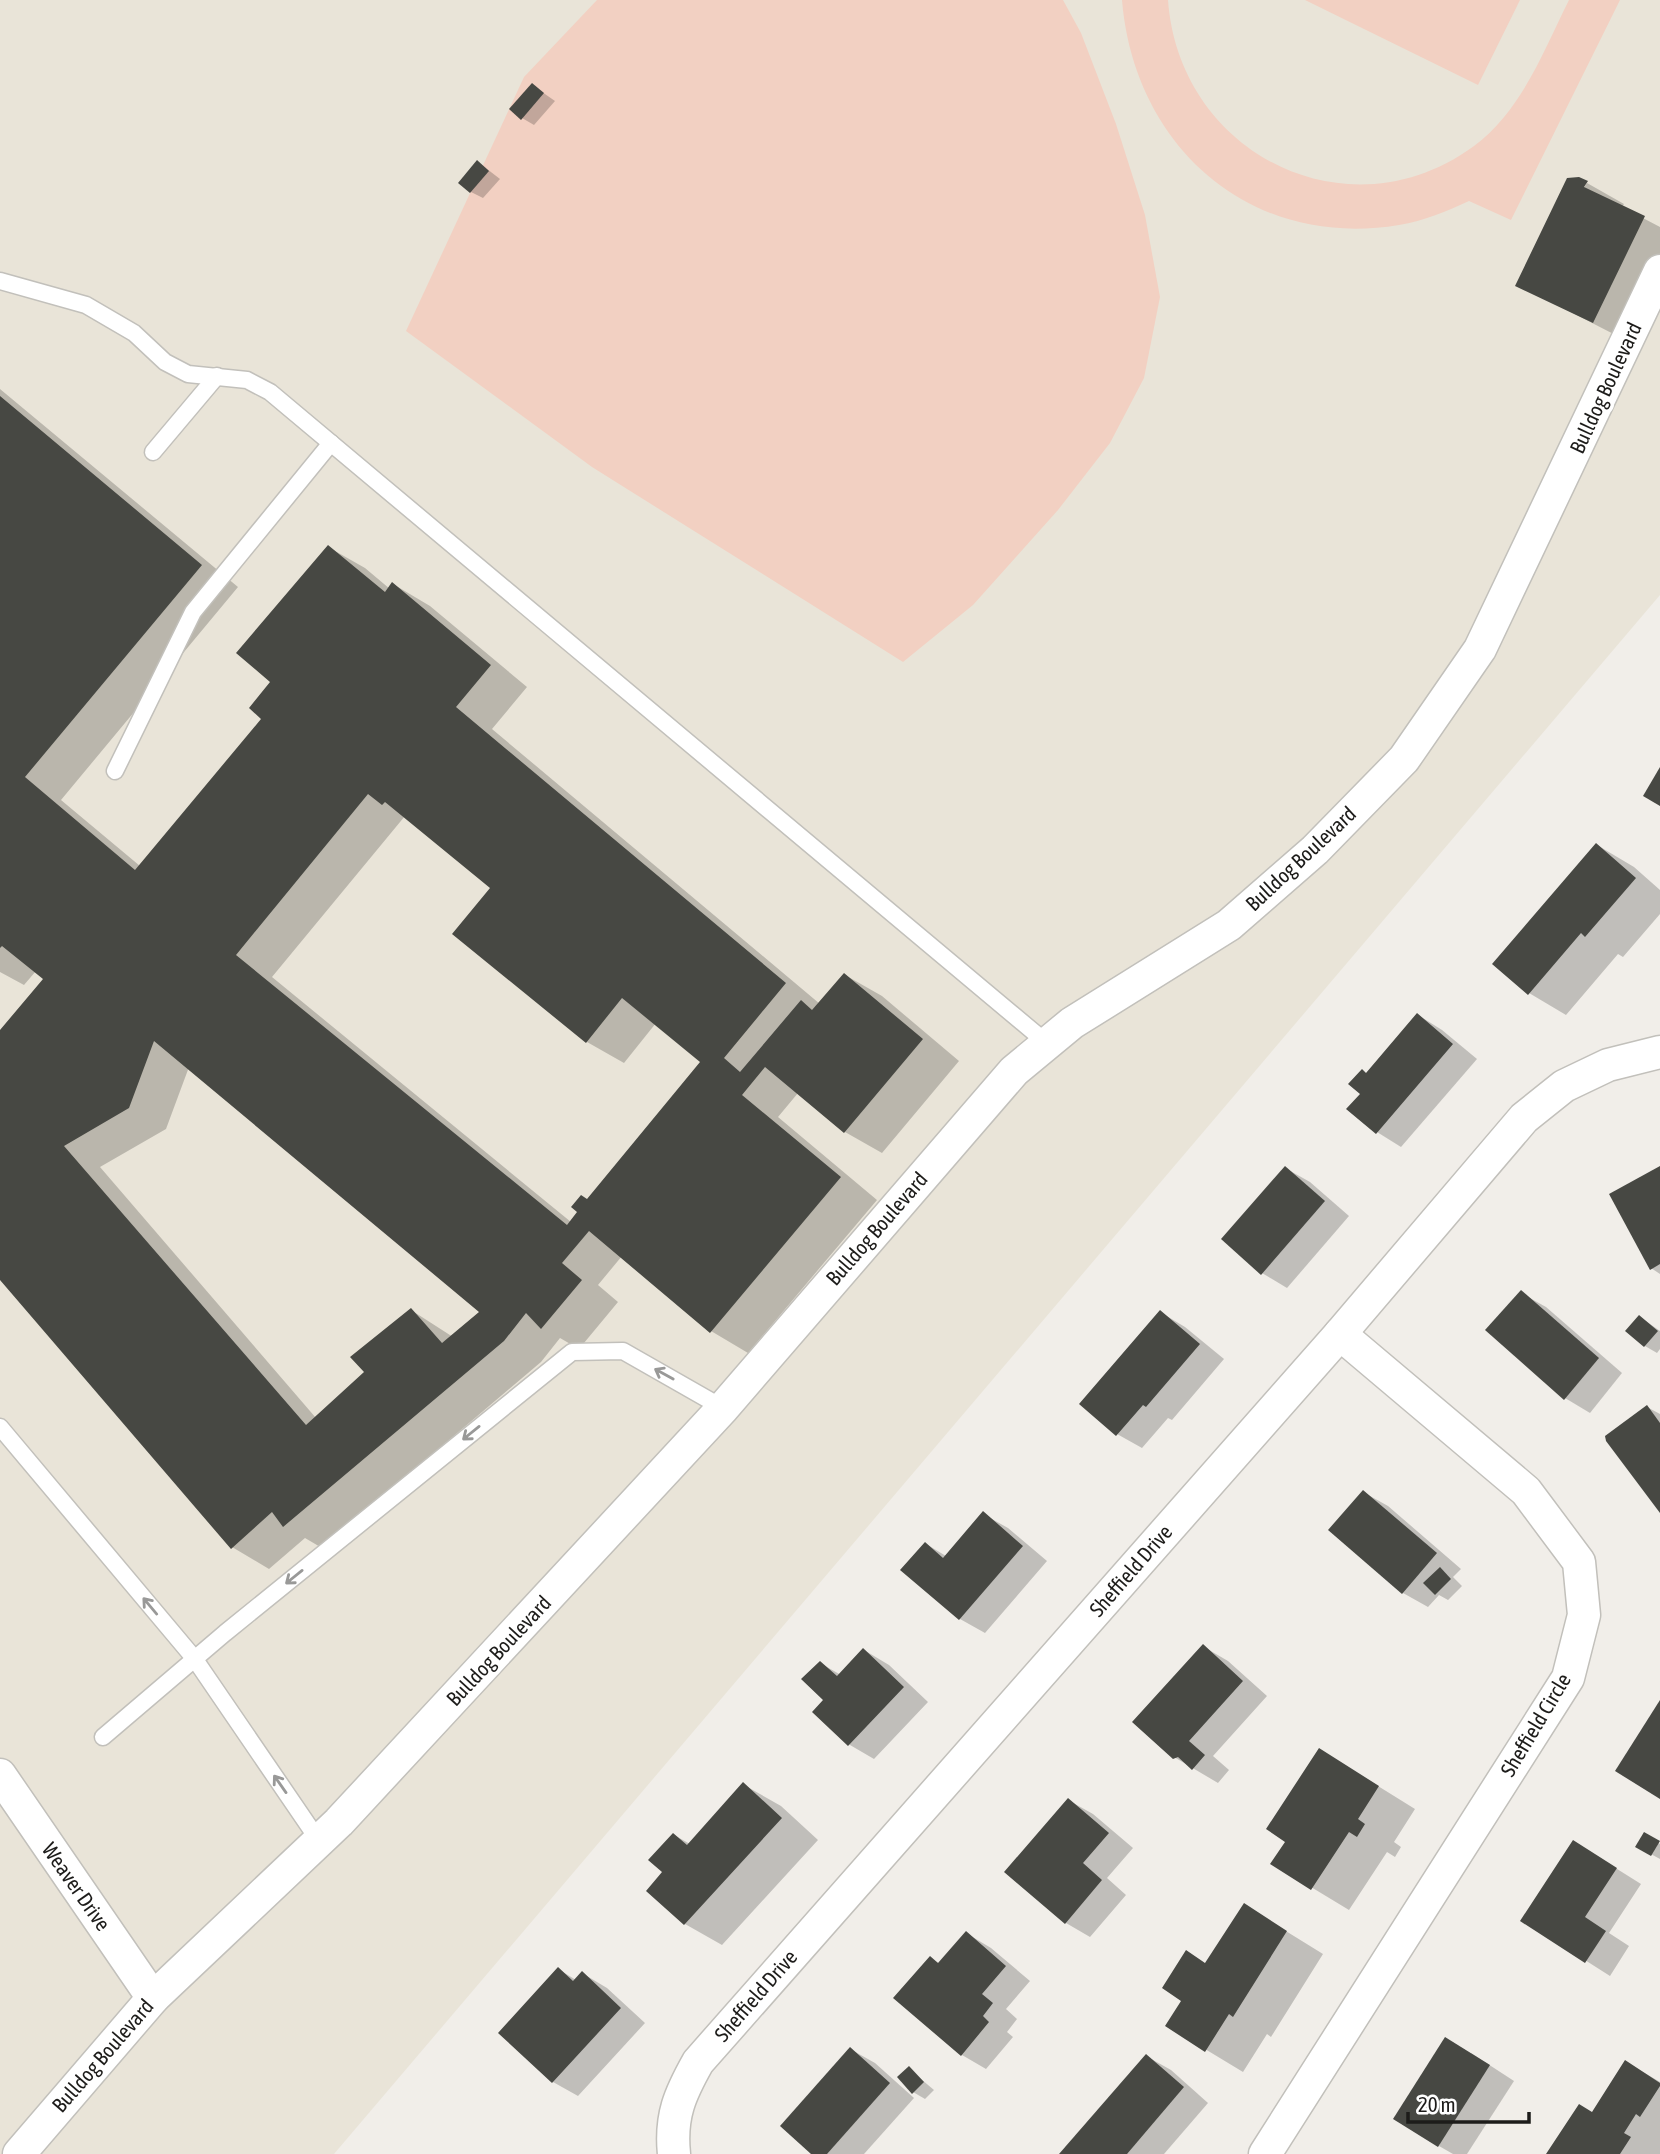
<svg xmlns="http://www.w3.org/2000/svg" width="1660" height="2154" font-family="'Asap Condensed',sans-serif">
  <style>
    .built { fill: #e9e4d8 }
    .green { fill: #f2d0c2 }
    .shadow { fill: #0003; fill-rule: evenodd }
    .building { fill: #474843; fill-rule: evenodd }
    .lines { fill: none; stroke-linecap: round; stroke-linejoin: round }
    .service-casing { stroke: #c2c0bb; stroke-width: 19 }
    .minor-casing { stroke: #c2c0bb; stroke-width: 35 }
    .service { stroke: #fff; stroke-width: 16 }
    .minor { stroke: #fff; stroke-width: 32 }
    .oneway { stroke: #999998 }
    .labels { text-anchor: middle; stroke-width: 7; stroke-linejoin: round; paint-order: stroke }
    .street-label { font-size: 21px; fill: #1d1c1a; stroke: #fff }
  </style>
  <rect width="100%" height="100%" fill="#f1eee9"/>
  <path class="built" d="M0,0H1660V595L334,2154H0Z"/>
  <g class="green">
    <path d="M597,0H1063L1081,33L1116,124L1145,215L1160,297L1144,378L1110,443L1058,510L973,605L903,662L592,467L406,331L524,77Z"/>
    <path d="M1122,0H1168C1179,153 1347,239 1474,146C1522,110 1543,52 1569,0H1620L1511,220L1469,201C1447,211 1424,221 1399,225C1250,250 1134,146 1122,0Z"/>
    <path d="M1305,0H1520L1478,85Z"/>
  </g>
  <g class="shadow">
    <path d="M532,85L555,101L534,125L522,118Z"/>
    <path d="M478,162L500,179L483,198L471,192Z"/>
    <path d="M1587,183L1624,204L1622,207L1660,227V282L1631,343L1518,285Z"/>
    <path d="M0,389L238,587L61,800L140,866L264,719L273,682L328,547L365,568L390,589L393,584L430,606L527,687L492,729L820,1004L845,975L882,996L959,1061L882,1153L845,1132L798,1093L778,1117L877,1200L748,1353L711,1331L622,1256L598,1285L618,1302L579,1349L560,1338L541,1362L322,1548L305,1538L269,1569L232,1547L0,1277V1033L45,979L36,971L24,985L0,972ZM405,816L492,888L587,1042L624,1063L656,1023L702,1061L571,1222L272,977ZM189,1067L482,1312L453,1337L411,1310L367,1372L316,1418L100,1167L166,1129Z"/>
    <path d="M1597,845L1634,867L1660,890V914L1623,957L1618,954L1566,1015L1529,993Z"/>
    <path d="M1418,1015L1442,1030L1477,1059L1401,1147L1377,1132L1362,1094L1367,1074Z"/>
    <path d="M1285,1168L1310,1182L1349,1216L1287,1288L1262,1273Z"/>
    <path d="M1660,1168V1274L1651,1268Z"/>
    <path d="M1521,1293L1546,1307L1622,1373L1590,1413L1565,1398Z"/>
    <path d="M1160,1312L1185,1327L1224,1359L1172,1420L1168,1418L1142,1448L1117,1434Z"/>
    <path d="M1640,1317L1660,1331V1349L1657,1353L1645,1346Z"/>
    <path d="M1647,1407L1660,1414V1510Z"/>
    <path d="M1363,1492L1388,1506L1461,1569L1453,1577L1462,1586L1448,1600L1439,1595L1428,1607L1403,1593L1330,1530Z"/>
    <path d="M983,1514L1008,1528L1047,1561L985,1633L960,1619L903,1570L926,1544L946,1556Z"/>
    <path d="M1204,1647L1228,1661L1267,1696L1213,1756L1229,1770L1218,1783L1174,1757Z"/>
    <path d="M864,1650L889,1665L928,1702L874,1759L850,1745L815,1712L825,1700L820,1663L841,1675Z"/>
    <path d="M1320,1750L1415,1809L1394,1842L1401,1847L1395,1857L1387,1852L1349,1910L1273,1864L1287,1841Z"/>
    <path d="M744,1785L781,1806L818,1840L722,1945L685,1924L649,1891L665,1872L674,1835L690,1844Z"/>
    <path d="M1068,1800L1093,1814L1133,1848L1107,1878L1126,1895L1090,1937L1066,1923Z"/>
    <path d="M1644,1835L1660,1844V1859L1649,1853Z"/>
    <path d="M1598,1857L1641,1884L1609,1933L1629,1946L1610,1976L1522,1920Z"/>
    <path d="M1244,1905L1323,1954L1271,2037L1267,2034L1243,2072L1167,2026Z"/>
    <path d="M966,1933L991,1948L1030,1981L1006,2009L1017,2019L1007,2032L1013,2037L986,2069L962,2055L930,1958L940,1964Z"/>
    <path d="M558,1969L576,1980L582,1973L607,1988L645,2023L578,2096L553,2082L500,2033Z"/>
    <path d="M850,2049L875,2063L914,2098L864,2154H814Z"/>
    <path d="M1471,2053L1514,2081L1467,2154H1453L1439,2146Z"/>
    <path d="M1146,2056L1171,2070L1208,2103L1164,2154H1062Z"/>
    <path d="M1626,2062L1660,2082V2154H1549L1593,2114Z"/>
    <path d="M909,2069L934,2090L925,2099L913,2092Z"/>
  </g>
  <g class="building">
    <path d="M532,83L544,93L521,120L509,109Z"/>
    <path d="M477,160L489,171L470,193L458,183Z"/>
    <path d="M1579,177L1588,181L1584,187L1645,216L1593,323L1515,286L1567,178Z"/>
    <path d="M0,396L202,565L25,777L135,870L261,719L249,708L270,682L236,653L328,545L385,592L392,582L491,665L456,707L786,983L724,1058L740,1072L801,1000L812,1010L844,973L923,1039L844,1133L765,1067L742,1095L841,1177L710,1333L589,1231L562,1263L582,1280L541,1329L526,1313L504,1341L283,1527L272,1512L231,1549L0,1280V1030L43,979L2,946L0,948ZM368,794L382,805L385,802L490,888L452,934L586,1043L622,998L700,1062L587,1199L581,1195L571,1207L577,1212L567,1225L236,955ZM154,1041L479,1312L442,1343L411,1308L350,1357L364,1372L306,1425L64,1146L129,1108Z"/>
    <path d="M1660,767V806L1643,796Z"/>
    <path d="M1596,843L1636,878L1585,937L1581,933L1528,995L1492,964Z"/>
    <path d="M1417,1013L1453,1044L1376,1134L1346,1109L1360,1094L1348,1084L1362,1069L1366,1073Z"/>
    <path d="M1285,1166L1325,1201L1261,1275L1221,1239Z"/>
    <path d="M1660,1166V1264L1650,1270L1609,1194Z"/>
    <path d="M1521,1290L1599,1358L1564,1400L1485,1330Z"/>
    <path d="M1160,1310L1200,1344L1146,1407L1143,1405L1116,1436L1079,1404Z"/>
    <path d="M1639,1315L1658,1331L1644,1347L1625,1331Z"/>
    <path d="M1647,1405L1660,1423V1513L1606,1441L1605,1436Z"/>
    <path d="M1363,1490L1437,1553L1402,1594L1328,1530Z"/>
    <path d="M983,1511L1023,1546L959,1620L900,1570L925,1542L943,1558Z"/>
    <path d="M1440,1567L1451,1579L1435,1595L1423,1583Z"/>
    <path d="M1203,1644L1243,1681L1189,1741L1205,1755L1192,1770L1178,1757L1173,1759L1132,1722Z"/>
    <path d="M863,1648L904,1687L848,1746L812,1712L823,1700L801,1679L820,1661L837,1676Z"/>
    <path d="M1660,1700V1799L1615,1771Z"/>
    <path d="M1319,1748L1379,1786L1358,1819L1365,1824L1357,1837L1349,1832L1311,1890L1270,1864L1285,1842L1266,1829Z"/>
    <path d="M743,1782L782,1818L684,1925L646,1891L662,1872L648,1860L673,1833L687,1845Z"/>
    <path d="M1068,1798L1109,1833L1083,1863L1102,1880L1065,1924L1004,1872Z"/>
    <path d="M1644,1832L1660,1841L1651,1856L1635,1847Z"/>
    <path d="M1573,1840L1617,1868L1585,1917L1606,1931L1585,1963L1520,1921Z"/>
    <path d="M1244,1903L1287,1931L1233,2017L1229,2014L1205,2052L1165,2026L1181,2001L1162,1988L1186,1950L1205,1963Z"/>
    <path d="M966,1931L1006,1966L982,1994L993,2003L983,2016L989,2022L961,2056L893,1998L930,1956L938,1963Z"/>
    <path d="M558,1967L573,1981L582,1971L621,2008L552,2083L498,2033Z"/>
    <path d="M1445,2037L1490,2065L1438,2147L1393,2119Z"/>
    <path d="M850,2047L890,2083L827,2154H811L780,2126Z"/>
    <path d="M1146,2054L1184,2087L1127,2154H1059Z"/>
    <path d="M1625,2060L1660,2083V2086L1640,2117L1636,2114L1624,2133L1631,2137L1620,2154H1546L1579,2104L1592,2112Z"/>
    <path d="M909,2066L924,2082L912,2094L897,2077Z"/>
  </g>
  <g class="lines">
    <defs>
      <g id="service">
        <path d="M0,281L86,305L134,333L165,362L188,374L247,380L270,392L1048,1044"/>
        <path d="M153,452L217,376"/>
        <path d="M115,771L193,612L331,443"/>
        <path d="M0,1427L194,1658L319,1841"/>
        <path d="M103,1737L225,1633L572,1352L623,1351L723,1408"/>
      </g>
      <g id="minor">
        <path d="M0,1775L153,1998"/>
        <path d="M19,2154L153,1998L339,1822L723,1408L1014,1071L1072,1023L1229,925L1315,850L1404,759L1480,649L1660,271"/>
        <path d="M674,2154C670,2116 680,2094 698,2062L1340,1334L1524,1118L1564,1086L1608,1065L1660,1052"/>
        <path d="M1265,2154L1568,1678L1584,1615L1579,1562L1526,1491L1340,1334"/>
      </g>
    </defs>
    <use href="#service" class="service-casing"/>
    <use href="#minor" class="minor-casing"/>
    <use href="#service" class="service"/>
    <use href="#minor" class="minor"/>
  </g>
  <defs><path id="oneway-shaft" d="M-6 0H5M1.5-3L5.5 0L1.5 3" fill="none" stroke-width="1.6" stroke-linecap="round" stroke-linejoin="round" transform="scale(1.75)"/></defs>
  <g class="oneway">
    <use href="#oneway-shaft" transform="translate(664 1374) rotate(-151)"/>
    <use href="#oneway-shaft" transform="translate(471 1433) rotate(141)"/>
    <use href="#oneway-shaft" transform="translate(294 1577) rotate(141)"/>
    <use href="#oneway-shaft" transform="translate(150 1606) rotate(-130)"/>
    <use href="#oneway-shaft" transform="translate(280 1784) rotate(-125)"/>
  </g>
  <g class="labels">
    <g class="street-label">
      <text transform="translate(1606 388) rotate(-65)" y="7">Bulldog Boulevard</text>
      <text transform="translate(1301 859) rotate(-43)" y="7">Bulldog Boulevard</text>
      <text transform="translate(877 1229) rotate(-49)" y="7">Bulldog Boulevard</text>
      <text transform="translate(1131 1571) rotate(-49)" y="7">Sheffield Drive</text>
      <text transform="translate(499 1651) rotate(-47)" y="7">Bulldog Boulevard</text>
      <text transform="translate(1536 1725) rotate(-59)" y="7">Sheffield Circle</text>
      <text transform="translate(76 1887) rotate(55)" y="7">Weaver Drive</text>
      <text transform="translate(756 1996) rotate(-49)" y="7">Sheffield Drive</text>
      <text transform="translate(103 2056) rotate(-49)" y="7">Bulldog Boulevard</text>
    </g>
  </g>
  <path d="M1408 2112v10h121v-10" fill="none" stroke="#1d1c1a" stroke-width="3.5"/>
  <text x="1418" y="2112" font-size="21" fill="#1d1c1a" stroke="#ffffff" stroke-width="5" paint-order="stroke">20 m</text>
</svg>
